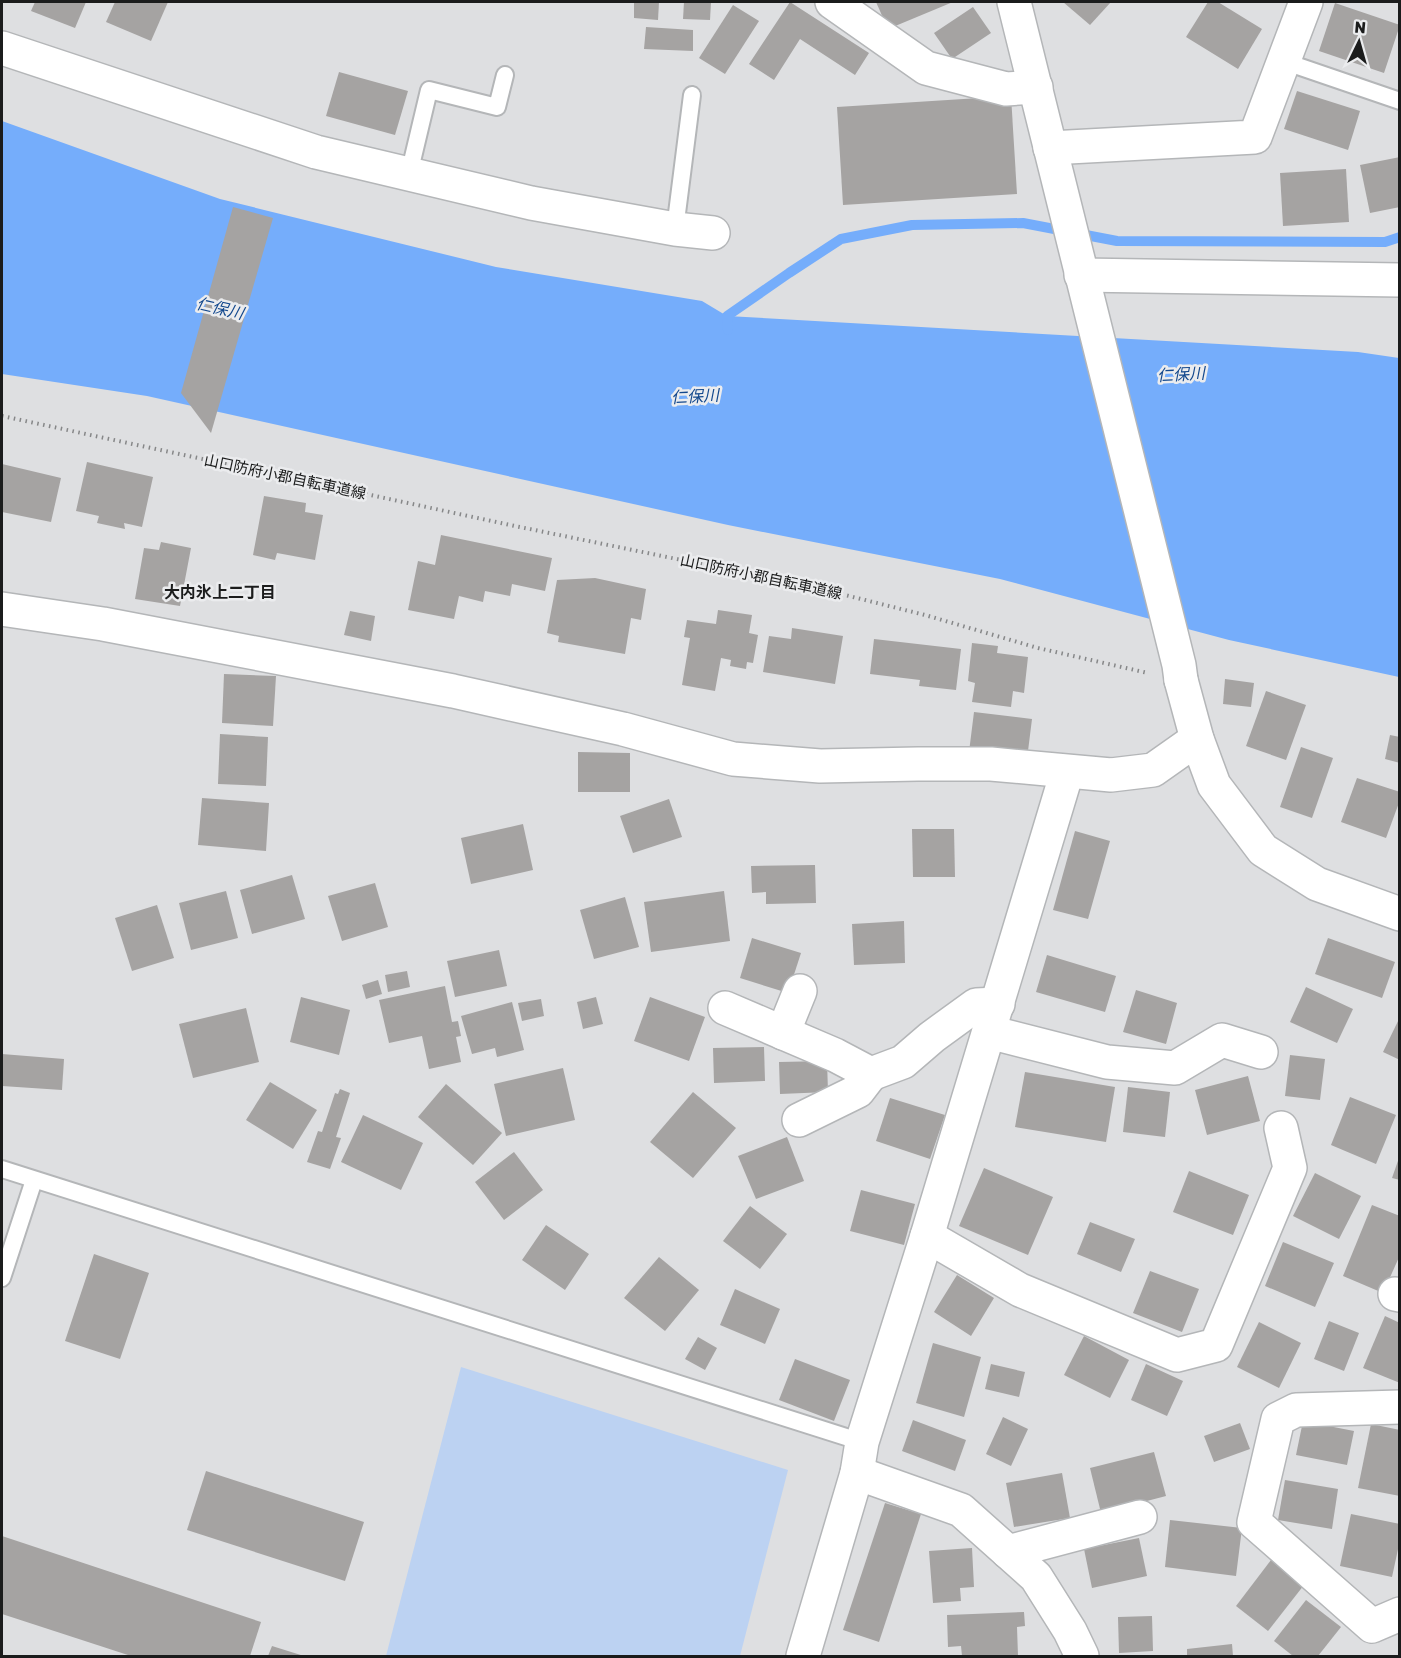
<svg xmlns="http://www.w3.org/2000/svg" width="1401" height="1658" font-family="Rubik,'Noto Sans JP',sans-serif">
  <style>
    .green { fill: #bcd2f2 }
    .water { fill: #75adfb }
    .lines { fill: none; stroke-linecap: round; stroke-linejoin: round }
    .stream { stroke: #75adfb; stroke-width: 10 }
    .building { fill: #a5a3a2 }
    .lane-casing { stroke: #b4b6b8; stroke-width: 20 }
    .street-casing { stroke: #b4b6b8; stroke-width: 36 }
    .secondary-casing { stroke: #b4b6b8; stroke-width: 36 }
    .path { stroke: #868788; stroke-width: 4; stroke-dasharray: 1.5 4.5; stroke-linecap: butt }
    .lane { stroke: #fff; stroke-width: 16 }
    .street { stroke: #fff; stroke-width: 33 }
    .secondary { stroke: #fff; stroke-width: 33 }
    .labels { text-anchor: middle; stroke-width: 5; stroke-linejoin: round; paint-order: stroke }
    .street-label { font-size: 15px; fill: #1b1c1c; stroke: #ebecee }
    .water-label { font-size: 16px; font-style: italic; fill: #13488d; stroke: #ebecee }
    .neighbourhood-label { font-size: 16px; font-weight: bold; fill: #1b1c1c; stroke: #ebecee }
  </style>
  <rect width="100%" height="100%" fill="#dedfe1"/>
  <path class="green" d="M461,1367L788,1470L740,1656H386Z"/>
  <path class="water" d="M2,121L220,199L496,267L702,301L727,316L1358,352L1399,358V677L1229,640L1000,579L728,525L147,396L2,374Z"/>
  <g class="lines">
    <path class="stream" d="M728,330L727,316L789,273L841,239L912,225L1023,223L1117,241L1385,242L1400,237"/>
  </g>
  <g class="building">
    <path d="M35,2H86L75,28L31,11Z"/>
    <path d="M115,2H168L151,41L106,22Z"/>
    <path d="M634,2H659L658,20L634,18Z"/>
    <path d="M684,2H711L710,20L683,19Z"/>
    <path d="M790,2L869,53L855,75L800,39L774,80L749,64Z"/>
    <path d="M876,2H953L888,29Z"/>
    <path d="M1063,2H1111L1090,25Z"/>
    <path d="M1208,2H1218L1262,29L1238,69L1186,37Z"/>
    <path d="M1335,3L1400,25L1384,73L1319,51Z"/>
    <path d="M733,5L759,21L725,74L699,58Z"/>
    <path d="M973,7L991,33L952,59L934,33Z"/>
    <path d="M646,27L693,30V51L644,49Z"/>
    <path d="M339,72L408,91L395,135L326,116Z"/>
    <path d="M1297,91L1360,111L1348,150L1284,129Z"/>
    <path d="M1011,96L1017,194L843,205L837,107Z"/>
    <path d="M1400,157V207L1370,213L1360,165Z"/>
    <path d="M1346,169L1349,222L1283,226L1280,173Z"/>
    <path d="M233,207L273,218L211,433L181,393Z"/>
    <path d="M87,462L153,477L142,527L124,523L125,529L97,523L99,516L76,511Z"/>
    <path d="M2,464L61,478L51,522L2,512Z"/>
    <path d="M264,496L306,503L305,512L323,515L315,560L277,553L275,560L253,555Z"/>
    <path d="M441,535L552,558L545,591L512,584L510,596L485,591L483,602L459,596L454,619L408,610L418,561L435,565Z"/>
    <path d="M161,542L191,548L180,606L135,599L144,548L159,550Z"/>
    <path d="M595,578L646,589L641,620L631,618L625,654L558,642L559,636L547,633L557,580Z"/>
    <path d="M718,610L752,615L749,633L758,635L753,663L747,662L746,669L730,666L731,660L721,658L715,691L682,685L690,638L684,637L687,620L716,624Z"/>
    <path d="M350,611L375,616L371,641L344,635Z"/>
    <path d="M792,628L843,636L835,684L763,672L769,636L791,639Z"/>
    <path d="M874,639L961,649L956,690L919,686L920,680L870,674Z"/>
    <path d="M972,643L998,646L997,653L1028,657L1024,693L1013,691L1011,707L972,702L975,683L968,681Z"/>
    <path d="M224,674L276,676L273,726L222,723Z"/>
    <path d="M1225,679L1254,683L1251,707L1223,704Z"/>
    <path d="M1266,691L1306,705L1286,760L1246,746Z"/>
    <path d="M974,712L1032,719L1027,759L969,752Z"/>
    <path d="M220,734L268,737L266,786L218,784Z"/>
    <path d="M1390,735L1400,737V763L1385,759Z"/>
    <path d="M1301,747L1333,758L1312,818L1280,807Z"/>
    <path d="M578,752L630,753V792H578Z"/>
    <path d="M1357,778L1400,792V800L1386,838L1341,822Z"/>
    <path d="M202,798L269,803L266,851L198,845Z"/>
    <path d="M669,799L682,837L633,853L620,816Z"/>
    <path d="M523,824L533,870L471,884L461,838Z"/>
    <path d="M912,829H954L955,877H913Z"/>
    <path d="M1075,831L1110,841L1088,919L1053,910Z"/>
    <path d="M815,865L816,903L766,904V892L752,893L751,866Z"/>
    <path d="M292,875L305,919L252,934L240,890Z"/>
    <path d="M375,883L388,927L342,941L328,896Z"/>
    <path d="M226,891L238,938L191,950L179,903Z"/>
    <path d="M724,891L730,941L651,952L644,902Z"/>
    <path d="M625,897L639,947L594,959L580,910Z"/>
    <path d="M157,905L174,958L132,971L115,918Z"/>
    <path d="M904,921L905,963L854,965L852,924Z"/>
    <path d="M752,938L801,953L788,993L740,978Z"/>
    <path d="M1328,938L1395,962L1382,998L1315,974Z"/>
    <path d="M499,950L507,986L455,997L447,961Z"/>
    <path d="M1047,955L1116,976L1105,1012L1036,992Z"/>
    <path d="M407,971L410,987L388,992L385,975Z"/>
    <path d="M378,980L382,994L366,999L362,985Z"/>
    <path d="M445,986L452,1022L458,1021L461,1036L456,1037L461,1062L429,1069L422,1036L389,1043L379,1000Z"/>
    <path d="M1306,987L1353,1009L1337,1043L1290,1022Z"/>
    <path d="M1136,990L1177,1003L1166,1044L1123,1032Z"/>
    <path d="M301,997L350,1010L339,1055L290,1042Z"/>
    <path d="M596,997L603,1024L583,1029L577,1002Z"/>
    <path d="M650,997L705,1017L689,1061L634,1041Z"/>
    <path d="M541,999L544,1016L522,1021L518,1003Z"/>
    <path d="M512,1002L524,1050L497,1057L495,1048L472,1054L461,1016Z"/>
    <path d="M246,1008L259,1062L193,1078L179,1024Z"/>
    <path d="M1400,1017V1060L1383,1052Z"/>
    <path d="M764,1047L765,1081L714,1083L713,1048Z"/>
    <path d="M2,1054L64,1059L62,1090L2,1086Z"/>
    <path d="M1290,1055L1325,1059L1320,1100L1285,1096Z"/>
    <path d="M827,1061L828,1092L780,1094L779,1062Z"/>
    <path d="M563,1068L575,1120L506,1136L494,1084Z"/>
    <path d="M1025,1072L1115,1087L1106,1142L1015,1127Z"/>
    <path d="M1248,1076L1260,1121L1207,1135L1195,1090Z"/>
    <path d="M270,1082L317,1110L293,1149L246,1120Z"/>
    <path d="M446,1084L502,1133L473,1165L418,1117Z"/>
    <path d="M1128,1087L1170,1092L1165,1137L1123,1132Z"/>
    <path d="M340,1089L350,1093L336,1137L341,1138L330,1169L307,1162L318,1131L322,1132L335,1093L338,1094Z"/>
    <path d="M693,1092L736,1128L693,1178L650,1142Z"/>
    <path d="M1350,1097L1396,1115L1376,1164L1331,1145Z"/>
    <path d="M890,1098L945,1115L930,1159L876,1141Z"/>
    <path d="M363,1115L423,1143L401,1190L341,1162Z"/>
    <path d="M787,1137L804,1181L756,1199L738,1156Z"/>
    <path d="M514,1152L543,1190L504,1220L475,1182Z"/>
    <path d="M1400,1155V1180L1392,1178Z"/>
    <path d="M984,1168L1053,1197L1028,1255L959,1226Z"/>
    <path d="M1189,1171L1249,1195L1233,1235L1173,1212Z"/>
    <path d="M1315,1173L1361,1196L1339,1239L1293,1216Z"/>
    <path d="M861,1190L915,1204L904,1245L850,1231Z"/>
    <path d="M1372,1205L1400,1216V1255L1383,1293L1343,1276Z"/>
    <path d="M750,1206L787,1234L760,1269L723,1241Z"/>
    <path d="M1090,1222L1135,1239L1121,1272L1077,1254Z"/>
    <path d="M546,1225L589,1254L565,1290L522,1260Z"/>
    <path d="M1283,1242L1334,1263L1315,1307L1265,1286Z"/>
    <path d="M94,1254L149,1273L120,1359L65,1341Z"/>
    <path d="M659,1257L699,1290L665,1331L624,1298Z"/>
    <path d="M1150,1271L1199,1289L1182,1332L1133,1313Z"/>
    <path d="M957,1275L994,1298L971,1336L934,1312Z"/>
    <path d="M735,1289L780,1309L765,1344L720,1325Z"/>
    <path d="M1385,1316L1400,1323V1383L1363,1368Z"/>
    <path d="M1329,1321L1359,1333L1344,1371L1314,1359Z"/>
    <path d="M1259,1322L1301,1343L1279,1388L1237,1367Z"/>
    <path d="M1084,1336L1129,1360L1110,1398L1064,1375Z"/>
    <path d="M698,1337L717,1348L705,1370L685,1359Z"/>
    <path d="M933,1343L981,1357L964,1417L916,1403Z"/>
    <path d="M795,1359L850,1380L834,1421L779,1400Z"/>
    <path d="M991,1364L1025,1372L1019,1397L985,1389Z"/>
    <path d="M1146,1364L1183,1381L1167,1416L1131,1400Z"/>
    <path d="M1003,1417L1028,1429L1011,1466L986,1454Z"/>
    <path d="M913,1420L966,1440L955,1471L902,1451Z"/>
    <path d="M1303,1421L1354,1431L1347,1465L1296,1455Z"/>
    <path d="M1240,1423L1250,1449L1214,1462L1204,1436Z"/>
    <path d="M1371,1424L1400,1430V1496L1358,1488Z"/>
    <path d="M1154,1452L1166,1496L1101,1513L1090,1468Z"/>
    <path d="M206,1471L364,1522L345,1581L187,1530Z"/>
    <path d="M1062,1473L1070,1518L1014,1527L1006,1483Z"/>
    <path d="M1285,1480L1338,1489L1332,1529L1278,1520Z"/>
    <path d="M885,1503L921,1514L879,1642L843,1630Z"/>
    <path d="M1351,1514L1400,1524V1540L1392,1577L1340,1566Z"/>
    <path d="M1170,1520L1242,1528L1236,1576L1165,1567Z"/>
    <path d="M2,1536L261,1622L250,1656H131L2,1614Z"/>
    <path d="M1139,1538L1147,1576L1092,1588L1084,1549Z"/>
    <path d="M972,1548L974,1587L960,1588L961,1601L933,1603L929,1551Z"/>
    <path d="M1271,1560L1304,1585L1268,1631L1236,1606Z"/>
    <path d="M1306,1600L1341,1627L1318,1656H1293L1274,1641Z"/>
    <path d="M1024,1612L1025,1626L1017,1627L1018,1656H962L961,1646L948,1647L947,1615Z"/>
    <path d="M1152,1616L1153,1651L1119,1653L1118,1617Z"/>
    <path d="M1232,1644L1233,1656H1187V1649Z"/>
    <path d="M272,1646L304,1656H268Z"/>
  </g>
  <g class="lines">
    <defs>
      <g id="lane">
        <path d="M1283,61L1400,101"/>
        <path d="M409,174L429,90L497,107L505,75"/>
        <path d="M675,229L692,95"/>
        <path d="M2,1169L862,1442"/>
        <path d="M2,1278L34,1180"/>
      </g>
      <g id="street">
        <path d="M832,2L926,68L1006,89L1036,87"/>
        <path d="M1014,2L1179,665L1181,680"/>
        <path d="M2,48L316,152L531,203L675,229L713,233"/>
        <path d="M1050,148L1255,137L1306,2"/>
        <path d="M1081,275L1400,280"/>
        <path d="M2,609L103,624L453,691L623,729L733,759L820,766L918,764H991L1111,775L1153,770L1197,739"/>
        <path d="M725,1008L835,1055L871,1074L903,1062L932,1037L976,1005L998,1004"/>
        <path d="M989,1032L1107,1062L1175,1068L1222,1040L1261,1052"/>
        <path d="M783,1033L800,991"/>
        <path d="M799,1120L858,1091L871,1074"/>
        <path d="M927,1236L1020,1290L1177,1355L1216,1345L1290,1168L1281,1128"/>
        <path d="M1395,1294L1400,1295"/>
        <path d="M1400,1407L1296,1410L1278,1419L1254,1522L1372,1626L1400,1614"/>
        <path d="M857,1473L961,1510L1036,1577L1070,1631L1082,1656"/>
        <path d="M1008,1552L1140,1517"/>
        <path d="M803,1656L857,1473L862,1442L927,1236L1067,772"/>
      </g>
      <path id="secondary" d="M1181,680L1197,739L1214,785L1263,850L1317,884L1400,914"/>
    </defs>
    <use href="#lane" class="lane-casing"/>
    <use href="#street" class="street-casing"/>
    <use href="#secondary" class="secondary-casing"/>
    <path class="path" d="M2,416L515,526L809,586L925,615L1038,648L1148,673"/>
    <use href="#lane" class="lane"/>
    <use href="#street" class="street"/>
    <use href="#secondary" class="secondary"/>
  </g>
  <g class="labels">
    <g class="street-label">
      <text transform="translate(285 477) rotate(12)" y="5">山口防府小郡自転車道線</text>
      <text transform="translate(761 577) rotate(12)" y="5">山口防府小郡自転車道線</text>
    </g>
    <g class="water-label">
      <text transform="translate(220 308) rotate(13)" y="6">仁保川</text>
      <text transform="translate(1181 374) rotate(-3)" y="6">仁保川</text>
      <text transform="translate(695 396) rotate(-3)" y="6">仁保川</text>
    </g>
    <g class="neighbourhood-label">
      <text x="220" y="598">大内氷上二丁目</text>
    </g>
  </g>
  <rect width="1401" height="1658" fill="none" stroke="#1b1c1c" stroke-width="6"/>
  <g transform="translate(1359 42) rotate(5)" stroke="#ebecee" stroke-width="4.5" paint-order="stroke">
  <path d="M0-4.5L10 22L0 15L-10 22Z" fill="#1b1c1c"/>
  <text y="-9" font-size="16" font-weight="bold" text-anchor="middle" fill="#1b1c1c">N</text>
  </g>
</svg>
